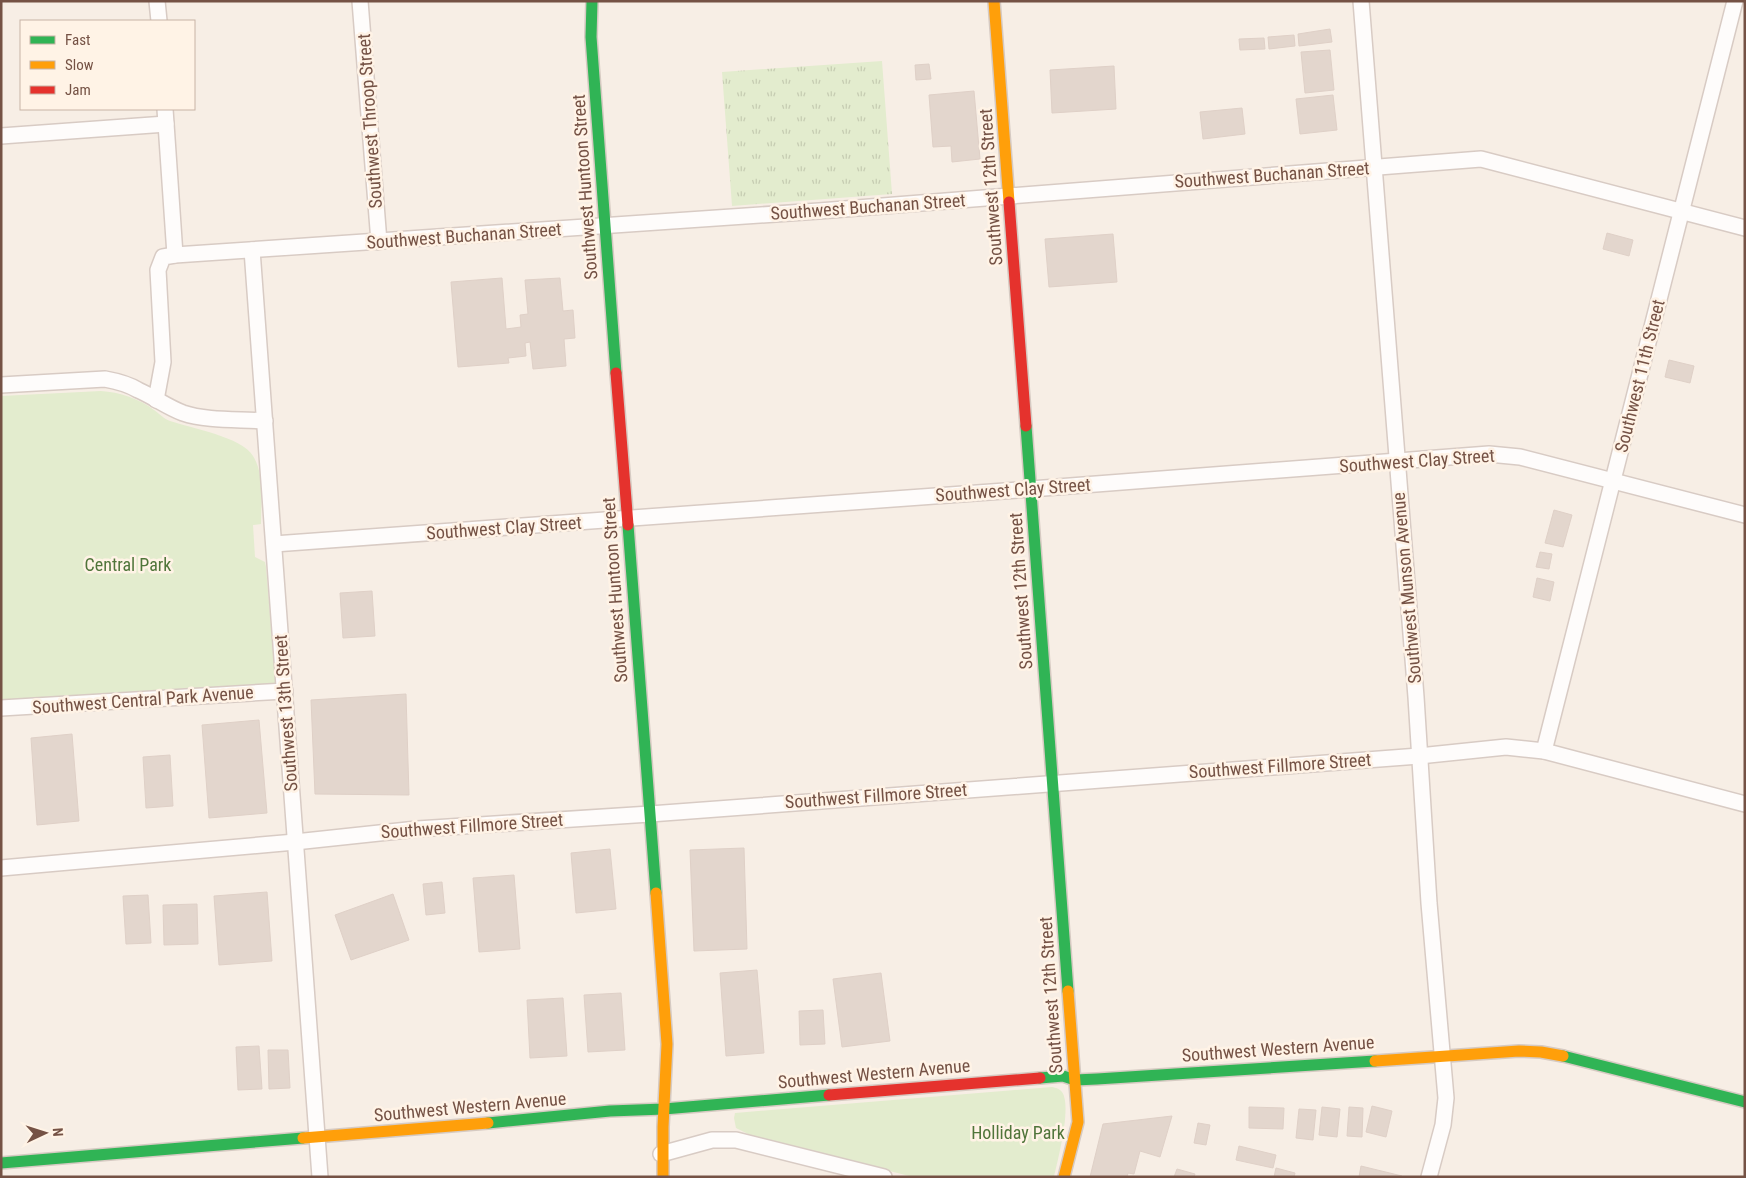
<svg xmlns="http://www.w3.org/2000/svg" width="1746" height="1178" font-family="'Roboto Condensed',sans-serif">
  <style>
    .grass { fill: url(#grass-tufts) }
    .park { fill: #e3ecce }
    .building { fill: #e3d6cd; stroke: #dfd0c7 }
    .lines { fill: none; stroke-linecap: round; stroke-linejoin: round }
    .street-casing { stroke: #d8cbc4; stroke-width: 18 }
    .fast-casing { stroke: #d6cac2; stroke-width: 14 }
    .slow-casing { stroke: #d6cac2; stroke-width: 14 }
    .jam-casing { stroke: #d6cac2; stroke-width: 14 }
    .street { stroke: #fefcfb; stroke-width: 15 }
    .fast { stroke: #30b455; stroke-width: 11 }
    .slow { stroke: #ff9f0a; stroke-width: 11 }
    .jam { stroke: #e5322d; stroke-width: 11 }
    .labels { text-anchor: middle; stroke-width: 5; stroke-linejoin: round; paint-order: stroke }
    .street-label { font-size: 18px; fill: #755245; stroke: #fff3e6 }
    .park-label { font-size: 18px; fill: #50753a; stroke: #fff3e6 }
  </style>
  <defs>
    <pattern id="grass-tufts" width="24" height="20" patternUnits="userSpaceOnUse" patternTransform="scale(1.25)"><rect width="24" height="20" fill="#e3ecce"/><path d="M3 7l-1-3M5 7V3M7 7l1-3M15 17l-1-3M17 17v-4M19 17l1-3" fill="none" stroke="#c6ccb2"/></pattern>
  </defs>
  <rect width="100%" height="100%" fill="#f7eee5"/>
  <path class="grass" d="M882,61L892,194L732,206L722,72Z"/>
  <g class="park">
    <path d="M101,391C119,392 140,399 154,410C160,414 164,419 170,421C191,428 242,437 253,456C265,475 261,503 261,524L253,525L255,557L265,562L266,567L276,685L267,688L1,700V396Z"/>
    <path d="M1052,1087C1056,1088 1059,1088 1062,1092C1072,1106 1058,1159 1054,1177H913L750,1135L736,1128L734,1118L735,1113Z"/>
  </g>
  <g class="building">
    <path d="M1330,29L1332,42L1299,46L1298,34Z"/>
    <path d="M1294,35L1295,46L1269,49L1268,37Z"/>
    <path d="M1264,38L1265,49L1240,50L1239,39Z"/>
    <path d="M1330,50L1334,90L1305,93L1301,52Z"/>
    <path d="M929,64L931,79L916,80L915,65Z"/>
    <path d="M1114,66L1116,109L1052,113L1050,70Z"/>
    <path d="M974,91L980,159L952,162L951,146L933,147L929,95Z"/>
    <path d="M1333,95L1337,130L1300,134L1296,99Z"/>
    <path d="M1242,108L1245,134L1203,139L1200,112Z"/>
    <path d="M1607,233L1633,240L1629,256L1603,249Z"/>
    <path d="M1113,234L1117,282L1049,287L1045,239Z"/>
    <path d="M502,278L506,329L521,327L520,315L528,314L525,280L560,278L563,311L573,310L575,338L564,339L566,366L533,369L530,342L525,343L526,356L508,358L509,363L458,367L451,282Z"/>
    <path d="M1669,360L1694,366L1690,383L1665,377Z"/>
    <path d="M1554,510L1572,515L1563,547L1545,543Z"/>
    <path d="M1540,552L1552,554L1549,569L1536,567Z"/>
    <path d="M1537,578L1554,582L1550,601L1533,597Z"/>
    <path d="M372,591L375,636L343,638L340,593Z"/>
    <path d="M406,694L409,795L315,794L311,700Z"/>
    <path d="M259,720L267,813L209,818L202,725Z"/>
    <path d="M72,734L79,821L37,825L31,738Z"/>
    <path d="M170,755L173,806L146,808L143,757Z"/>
    <path d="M744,848L747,949L694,951L690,850Z"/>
    <path d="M610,849L616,909L576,913L571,853Z"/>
    <path d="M514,875L520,949L479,952L473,878Z"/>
    <path d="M442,882L445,913L426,915L423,884Z"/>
    <path d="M267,892L272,961L219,965L214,896Z"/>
    <path d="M393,894L409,940L351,960L335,915Z"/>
    <path d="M148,895L151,943L126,944L123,896Z"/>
    <path d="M197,904L198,944L164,945L163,905Z"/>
    <path d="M757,970L764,1053L726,1056L720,973Z"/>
    <path d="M881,973L890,1041L842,1047L833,979Z"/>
    <path d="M621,993L625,1050L588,1052L584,995Z"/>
    <path d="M563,998L567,1056L530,1058L527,1000Z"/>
    <path d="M823,1010L825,1044L800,1045L799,1011Z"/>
    <path d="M259,1046L262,1089L238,1090L236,1047Z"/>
    <path d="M268,1050H288L290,1088L269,1089Z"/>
    <path d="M1372,1106L1392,1111L1386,1137L1366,1132Z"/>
    <path d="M1249,1107L1284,1108L1283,1129L1249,1128Z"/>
    <path d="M1322,1107L1340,1109L1337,1137L1319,1135Z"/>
    <path d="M1349,1107L1363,1108L1362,1137L1347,1136Z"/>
    <path d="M1299,1109L1316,1110L1313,1140L1296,1138Z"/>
    <path d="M1172,1116L1160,1157L1140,1151L1134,1174L1128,1173L1127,1177H1090L1103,1124Z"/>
    <path d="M1198,1123L1210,1125L1206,1145L1194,1143Z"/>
    <path d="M1239,1146L1276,1155L1273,1168L1236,1160Z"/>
    <path d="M1361,1166L1402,1176L1401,1177H1359Z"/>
    <path d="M1276,1168L1295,1173L1294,1177H1274Z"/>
    <path d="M1177,1169L1195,1174L1194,1177H1174Z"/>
  </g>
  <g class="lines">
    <defs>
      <g id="street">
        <path d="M157,1L159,21"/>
        <path d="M360,1L379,242"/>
        <path d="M1361,1L1416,697L1429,903L1446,1098L1443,1125L1429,1177"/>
        <path d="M165,109L175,255"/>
        <path d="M1,136L166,124"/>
        <path d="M252,250L320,1177"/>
        <path d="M1,385L105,379C116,381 128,384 138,390C154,397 167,407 183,413C206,421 240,419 265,421"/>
        <path d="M156,400L163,362L158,270L163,257L175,255L819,211L1481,159L1745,228"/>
        <path d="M274,544L1031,489L1489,454L1520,457L1745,515"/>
        <path d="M1,708L285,691"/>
        <path d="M1544,751L1735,1"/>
        <path d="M1,868L295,842L417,829L650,814L1419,756L1506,747L1544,751L1745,804"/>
        <path d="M661,1154L712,1140H736L884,1177"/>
      </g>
      <g id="fast">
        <path d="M592,1L591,37L616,373"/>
        <path d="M1026,426L1068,991"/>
        <path d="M628,525L656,893"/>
        <path d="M1563,1056L1745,1102"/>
        <path d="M1040,1078L1063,1076L1075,1080L1097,1079L1375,1061"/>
        <path d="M488,1123L610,1111L664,1109L829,1095"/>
        <path d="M1,1163L303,1138"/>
      </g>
      <g id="slow">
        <path d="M994,1L1009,202"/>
        <path d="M656,893L667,1044L663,1127V1177"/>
        <path d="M1375,1061L1519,1051L1541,1052L1563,1056"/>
        <path d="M303,1138L488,1123"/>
        <path d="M1064,1177L1078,1122L1068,991"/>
      </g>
      <g id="jam">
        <path d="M1009,202L1026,426"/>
        <path d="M616,373L628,525"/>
        <path d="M829,1095L1040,1078"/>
      </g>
    </defs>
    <use href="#street" class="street-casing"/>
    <use href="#fast" class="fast-casing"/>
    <use href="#slow" class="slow-casing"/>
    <use href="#jam" class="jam-casing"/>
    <use href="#street" class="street"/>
    <use href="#fast" class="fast"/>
    <use href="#slow" class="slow"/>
    <use href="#jam" class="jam"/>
  </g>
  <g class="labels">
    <g class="street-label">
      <text transform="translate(370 121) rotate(-94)" y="6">Southwest Throop Street</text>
      <text transform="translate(1272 175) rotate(-4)" y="6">Southwest Buchanan Street</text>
      <text transform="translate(585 187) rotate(-94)" y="6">Southwest Huntoon Street</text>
      <text transform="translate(991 187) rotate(-94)" y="6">Southwest 12th Street</text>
      <text transform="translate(868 207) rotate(-4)" y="6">Southwest Buchanan Street</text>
      <text transform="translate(464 236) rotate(-4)" y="6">Southwest Buchanan Street</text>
      <text transform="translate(1640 376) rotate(-76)" y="6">Southwest 11th Street</text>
      <text transform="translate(1417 461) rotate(-4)" y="6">Southwest Clay Street</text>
      <text transform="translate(1013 490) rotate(-4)" y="6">Southwest Clay Street</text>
      <text transform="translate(504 528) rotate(-4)" y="6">Southwest Clay Street</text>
      <text transform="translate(1407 588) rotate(-95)" y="6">Southwest Munson Avenue</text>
      <text transform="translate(615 590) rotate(-94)" y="6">Southwest Huntoon Street</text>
      <text transform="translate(1021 591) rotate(-94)" y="6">Southwest 12th Street</text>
      <text transform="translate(143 700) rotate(-4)" y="6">Southwest Central Park Avenue</text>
      <text transform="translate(286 713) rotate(-94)" y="6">Southwest 13th Street</text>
      <text transform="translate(1280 766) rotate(-4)" y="6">Southwest Fillmore Street</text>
      <text transform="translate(876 796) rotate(-4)" y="6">Southwest Fillmore Street</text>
      <text transform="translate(472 826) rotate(-4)" y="6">Southwest Fillmore Street</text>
      <text transform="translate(1051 995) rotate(-94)" y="6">Southwest 12th Street</text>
      <text transform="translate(1278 1049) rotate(-4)" y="6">Southwest Western Avenue</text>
      <text transform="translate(874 1074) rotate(-5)" y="6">Southwest Western Avenue</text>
      <text transform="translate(470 1107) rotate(-5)" y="6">Southwest Western Avenue</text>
    </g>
    <g class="park-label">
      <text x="128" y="571">Central Park</text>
      <text x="1018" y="1139">Holliday Park</text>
    </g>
  </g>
  <rect width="1746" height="1178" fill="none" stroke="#755245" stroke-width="5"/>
  <rect x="20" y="20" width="175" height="90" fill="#fff3e6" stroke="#c8b3a6"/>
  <rect x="30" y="36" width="25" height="8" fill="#30b455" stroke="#c8b3a6"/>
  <text x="65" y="45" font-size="15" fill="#755245">Fast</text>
  <rect x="30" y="61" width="25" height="8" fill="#ff9f0a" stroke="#c8b3a6"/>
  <text x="65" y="70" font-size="15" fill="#755245">Slow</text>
  <rect x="30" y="86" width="25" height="8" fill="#e5322d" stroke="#c8b3a6"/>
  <text x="65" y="95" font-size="15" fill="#755245">Jam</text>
  <g transform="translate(45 1133) rotate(86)" stroke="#fff3e6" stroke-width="4" paint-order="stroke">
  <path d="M0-4L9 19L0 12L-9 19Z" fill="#755245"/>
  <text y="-8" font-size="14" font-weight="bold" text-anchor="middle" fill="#755245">N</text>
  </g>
</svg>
